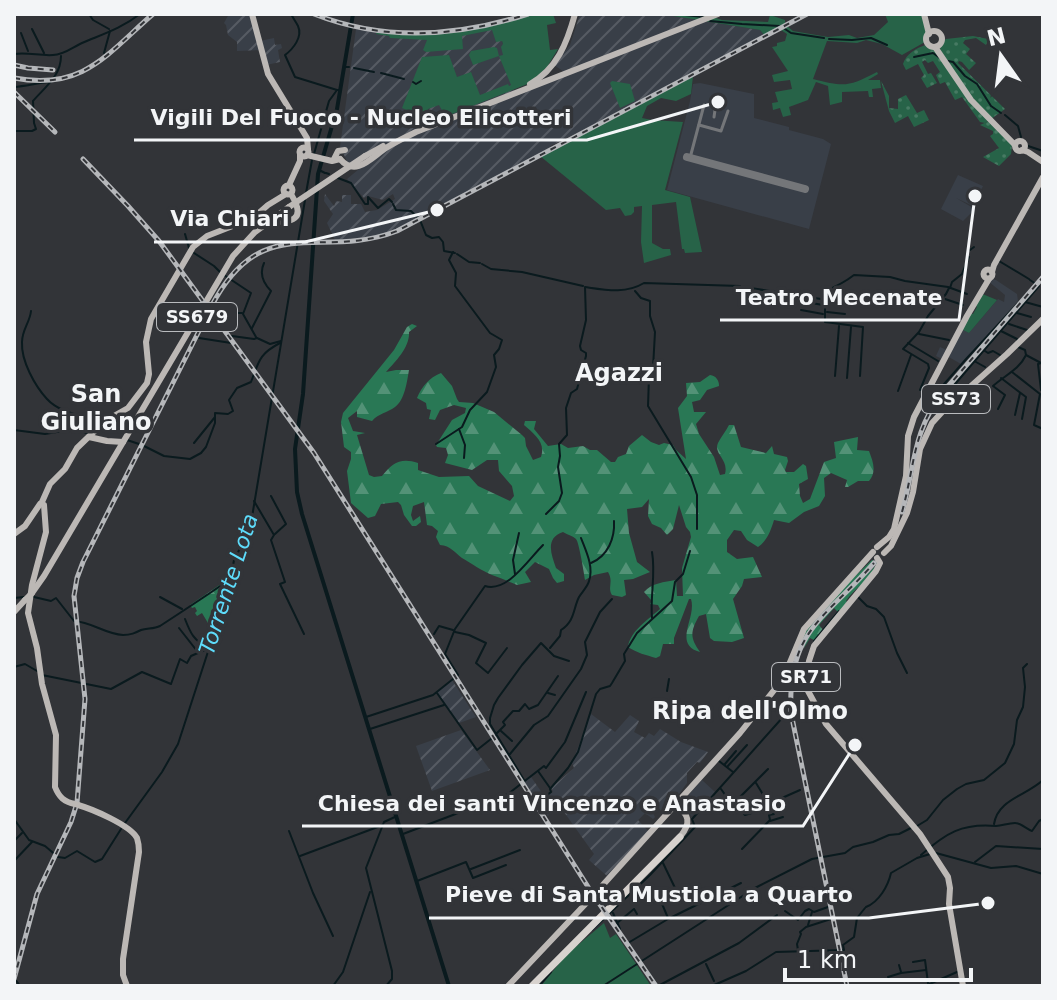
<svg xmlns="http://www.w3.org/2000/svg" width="1057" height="1000" font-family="'DejaVu Sans',sans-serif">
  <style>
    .built { fill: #393f48 }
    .industrial { fill: url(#industrial-furrows) }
    .green { fill: #276348 }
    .forest { fill: url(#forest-firs) }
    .park { fill: url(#park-dots) }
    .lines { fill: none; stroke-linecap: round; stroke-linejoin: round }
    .stream { stroke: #0a1a1e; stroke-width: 2 }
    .canal { stroke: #0a1a1e; stroke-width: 4 }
    .taxiway { stroke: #747679; stroke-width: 3 }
    .runway { stroke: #747679; stroke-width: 8 }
    .major { stroke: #bcb8b5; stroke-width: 6 }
    .highway { stroke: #d7d2ce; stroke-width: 7 }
    .rail-casing { stroke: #b5b7ba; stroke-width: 5 }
    .rail { stroke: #323438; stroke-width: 2; stroke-dasharray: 6; stroke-linecap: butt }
    .major-bridge { stroke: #bcb8b5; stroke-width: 6 }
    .labels { text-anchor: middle; stroke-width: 7; stroke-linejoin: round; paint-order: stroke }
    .shield { fill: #323438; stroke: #b9bbbe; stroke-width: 2 }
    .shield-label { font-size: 18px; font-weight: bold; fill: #f3f5f7 }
    .water-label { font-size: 22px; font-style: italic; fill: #5edcfb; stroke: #323438 }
    .quarter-label { font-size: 24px; font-weight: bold; fill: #f3f5f7; stroke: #323438 }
    .leader { fill: none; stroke: #f3f5f7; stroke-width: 3 }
    .callout-dot { fill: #f3f5f7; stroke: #323438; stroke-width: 3 }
    .callout-label { font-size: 22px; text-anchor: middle; font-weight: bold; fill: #f3f5f7; stroke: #323438; stroke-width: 7; stroke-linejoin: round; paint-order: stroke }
  </style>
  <defs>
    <pattern id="industrial-furrows" width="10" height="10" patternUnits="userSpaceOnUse" patternTransform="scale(2)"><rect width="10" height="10" fill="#393f48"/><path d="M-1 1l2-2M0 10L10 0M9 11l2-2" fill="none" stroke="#565b63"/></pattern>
    <pattern id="forest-firs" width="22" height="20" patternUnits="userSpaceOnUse" patternTransform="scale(2)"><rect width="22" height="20" fill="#297855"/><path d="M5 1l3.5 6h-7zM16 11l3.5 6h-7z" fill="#539277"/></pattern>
    <pattern id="park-dots" width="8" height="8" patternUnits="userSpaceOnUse" patternTransform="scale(2)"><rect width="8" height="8" fill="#276348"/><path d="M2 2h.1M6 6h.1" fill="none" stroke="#477a63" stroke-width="1.8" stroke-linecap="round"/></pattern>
  </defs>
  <rect width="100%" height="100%" fill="#323438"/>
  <g class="built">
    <path d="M700,83L754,94V118L789,127V130L823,139L831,144L809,229L667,190L690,101L693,84Z"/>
    <path d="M958,175L983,186L973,206L956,198L975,209L963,221L941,209Z"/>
    <path d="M991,279L996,280L1017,294L1018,301L961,364L947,356L944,360L936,356L940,347L949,351L961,329L969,333L998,299L1004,302L1005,295L988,281Z"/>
    <path d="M702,780L715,792L692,816L682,807L681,803Z"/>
  </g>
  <g class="industrial">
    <path d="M250,14L260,41L274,38L275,45L281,44L282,48L278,50L280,62L266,65L262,50L237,51V42L228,35L226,25L224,23L228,16Z"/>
    <path d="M580,14H661L760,30L765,36L606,119L552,145L545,152L398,229L381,236L335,240L327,223L333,214L324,201L325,194L334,206L336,201L342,202V195H351V204H361L365,212L377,210L395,199L393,194L383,200L368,196L364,198L347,179L376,155L349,165L340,147L356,29L392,34L420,35L450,33L496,24L503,44L514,91L566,73L554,65L570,45Z"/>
    <path d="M452,680L470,708L476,717L459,723L436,692Z"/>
    <path d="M591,714L615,732L630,715L639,721L634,732L645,738L649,733L654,736L660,729L681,742L708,752L700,763L697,762L687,773V783L664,815L659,808L653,813L655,817L653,819L645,813L638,820L649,832L607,876L589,860L594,854L559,805L551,810L548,816L524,782L531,777L545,797L553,792L551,788L574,768L572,763Z"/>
    <path d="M461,730L490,770L432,791L416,746Z"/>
  </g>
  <g class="green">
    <path d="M531,14H553L556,23L547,25L550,50L558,49L547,67L530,83L452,114H444L439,105L428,109L431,117L427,119L402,108L422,57L449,55L457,77L471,72L480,95L508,84L509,86L511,85L499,56L473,65L469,55L471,51L494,47L497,48L499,56L503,55L501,47L503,44L502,41L496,42L492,30L462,36L463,49L426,52L423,50L427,40L390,38L389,36L376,34L377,32C431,38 479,30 531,14Z"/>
    <path d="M661,14H704L722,20L768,22L770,15L785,20V25L765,36L760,30Z"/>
    <path d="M885,14H923L928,31L925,42L902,55L882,44L866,40L857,43L827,41L813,79C845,87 848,87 877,72L878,74L868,80H880L881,88L872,89L873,97H869L868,91L842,92V102L830,105L828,86L816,82L808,100L789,107L791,115L783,117L780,108L773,110L772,103L778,102L775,92L792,89L790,80L774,82L772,75L788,71L772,47L777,46V43L785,41L787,34L781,30L787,26L793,31L828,37L849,35L857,38L874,35L888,22Z"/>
    <path d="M693,76L691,94L676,101L661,98L647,106L642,118L652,120L683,122L665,190L690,197L702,252L685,253L684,249H682L676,202L652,205V243L663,249H670L671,255L644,263L641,242L642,206L634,207V212L631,215L625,216L620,208L606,210L540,156Z"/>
    <path d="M612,81L630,84L635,101L620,108L610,83Z"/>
    <path d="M980,293L997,300L969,333L961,329L970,313L973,314L977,307L974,305Z"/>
    <path d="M604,923L610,938L616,934L651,986H541L566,955Z"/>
  </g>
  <g class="forest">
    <path d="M412,324L417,326L409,332C410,347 396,361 386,372L396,370H409C407,381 405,400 395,407C387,413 379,413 372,421L357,417V411L348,418L353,431L365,433L357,435L369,475L374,477L382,476C392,463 401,457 418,463V470L439,477L469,476L478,486L510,501L514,496L512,486L499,471L498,460H487L472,470L445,463L448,455L446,448L437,447L436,445L452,420L465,413L466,408L454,405L440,410L435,420L429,419L431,410L427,409L426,403L417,398C422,386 429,378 441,373L452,386L457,399L459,402L473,403L494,412L522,435L525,438L526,446L533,460L541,457C546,442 534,434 524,425L525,421H536L534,429L548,446L561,444L568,448L583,446L590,450H597L611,462H615L618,457L626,454L629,446L642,435L651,442L659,445L664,443L673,445L676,450L686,459L678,408L687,396L686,383L700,382L710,375C716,376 719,380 719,386L707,390L700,400L692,402L694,412H706L696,424L699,434L714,457L720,475L725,474C729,459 713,454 718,443C721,437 726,431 729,425H734L741,447L766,453L772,446L774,454L787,457L788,461L785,470L786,472H794L803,464L806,466L808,479L799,484L800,496L803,503L810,499L824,462L836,458L834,442L858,437L857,450L869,451C873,462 877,471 869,481H858L848,487H845L847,480L831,473L824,478L825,496L819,506L804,512L789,523L774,520C771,530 767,541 758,547L747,540L741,531L734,530L727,540V552L737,559L753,557L762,577L744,579L742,586L733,599L744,638L732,642L714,641L710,638L706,614L699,616C690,632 690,638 700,652C672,644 697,618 691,599H689L674,638V644H663L660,656L656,658C646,655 637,653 628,647C630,631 649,619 660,609L658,605L650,604L652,601L644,592C652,583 664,582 676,580L677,596H683L682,568L691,537L690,532L686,527L679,505L673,529L667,535L661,528L652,524L648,516L649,499L642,507L627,509L629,533L637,562L650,572L633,579L624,580L626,595L622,597L612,595C607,587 614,582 608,572L594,575L585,580C584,573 579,542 576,539C573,536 568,535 563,532C545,538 551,554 556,568L564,574V581L557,583L553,578L549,569L535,562L525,572L531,582L517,585C508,581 500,578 492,575C482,571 471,563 462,558C454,552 451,546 440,545L436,537L438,531L432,526L427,525L424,502L413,506L411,515L413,521L420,516L421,522L416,526H412L404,515L401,505L398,502L381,504L375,516L368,518L351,503L347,471L351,459V452L344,447L341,422L343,413L394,350L407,327Z"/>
    <path d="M872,560L878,563C872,579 855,587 846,601H847L839,613L834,608L819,625L824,631L816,641L810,638L804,648C811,616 856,589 877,564L873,562C848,592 817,612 799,647L804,633L844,587Z"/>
    <path d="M230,571H234L214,633L202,613L197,616L195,613L197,611L195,607L192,608L190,605L227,580Z"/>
  </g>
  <g class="park">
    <path d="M973,36L988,39L986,45L976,38L965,40L963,43L970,49L966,54L976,63L969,70L962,62L959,61L958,63L1005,109L991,119C971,97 953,74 940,49L942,42L946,39Z"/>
    <path d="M926,45L935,48L988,121L985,123L980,122L962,97L955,100L945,82L940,84L936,75L940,72L933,61L928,63L925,60L922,62L928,74L931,73L937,83L927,88L921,78L924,75L918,64L906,70L903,64C906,54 916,48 926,45Z"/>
    <path d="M881,81L889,96V108L898,109V99L906,95L917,113L924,110L929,120L914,127L908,116L895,123L889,111Z"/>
    <path d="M989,121L1012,145L1011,154L999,166L983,157L999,148L990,136L993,134V131L980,125Z"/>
  </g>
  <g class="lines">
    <g class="stream">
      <path d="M89,14L93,20L109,29"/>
      <path d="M291,14C293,18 296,22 298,26C303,37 293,49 285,55L295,77L337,90"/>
      <path d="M676,14L703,17"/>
      <path d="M710,21L742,24L780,26"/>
      <path d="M32,29L44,53"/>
      <path d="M785,29L791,33L824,38"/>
      <path d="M21,33L28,51"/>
      <path d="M829,39L852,40L871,38L887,45"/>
      <path d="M104,53L110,31"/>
      <path d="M14,54C28,52 40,56 53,55C64,55 73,47 82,43C103,34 122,28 140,14"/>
      <path d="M914,57L933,53L940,58"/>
      <path d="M948,61L953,62L965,76L977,84L991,106L1001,113"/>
      <path d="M344,67H349"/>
      <path d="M354,68L374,72"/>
      <path d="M381,73L404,79"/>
      <path d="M413,82L416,84L421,81"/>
      <path d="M14,87C27,86 37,83 50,82"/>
      <path d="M1005,115L1018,126L1021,137"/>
      <path d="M14,131H32L36,129L34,123L33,101C45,87 61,76 61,56"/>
      <path d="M1028,146L1043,151"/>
      <path d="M314,154L329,101L337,90H340"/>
      <path d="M319,170L325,173"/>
      <path d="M326,173L329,174"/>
      <path d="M338,178L351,183L365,204H368V197L378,208L389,199L392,202"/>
      <path d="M306,193L312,160"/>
      <path d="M393,204L396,210L411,211L419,219"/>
      <path d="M420,220L426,235L432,238L439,237L443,242L444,251L455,253"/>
      <path d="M185,234L189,248"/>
      <path d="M970,250L974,247"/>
      <path d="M194,253L214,266L221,273"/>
      <path d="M457,254L469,262L480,263"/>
      <path d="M999,261L1029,279"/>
      <path d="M482,264L491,269L522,272L583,286"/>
      <path d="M224,275L251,293L243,314L256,337"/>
      <path d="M744,287L821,299L824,296"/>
      <path d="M950,288L952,282L962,274L969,257"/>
      <path d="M635,291L641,298L650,301V316L655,332L653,368L649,377L648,406L691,477L697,495V529"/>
      <path d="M945,299L963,305"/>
      <path d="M800,301L823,305"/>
      <path d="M1025,302L1043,307"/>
      <path d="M215,306L236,313H242"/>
      <path d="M801,310L823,314"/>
      <path d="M31,311C30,322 22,330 22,342C21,361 35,386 47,399C56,409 73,415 87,417L85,431"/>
      <path d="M827,312L845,314"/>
      <path d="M1017,313L1031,317"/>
      <path d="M1009,324L1027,330"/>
      <path d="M252,328L271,291C264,284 259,274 264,263"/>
      <path d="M1001,331L1017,339V341"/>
      <path d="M919,334L949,340"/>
      <path d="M199,338L231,343L232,336L254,339L257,338L270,344L281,341"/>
      <path d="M908,343L938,361"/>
      <path d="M1018,347L1025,350L1026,355L1041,363L1038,364L1041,390"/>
      <path d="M985,351L988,353L993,351L1000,355"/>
      <path d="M976,362L985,367"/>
      <path d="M1012,372L1040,394L1034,425L1043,429"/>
      <path d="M835,376L839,326"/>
      <path d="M860,376L863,327L825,322V291C835,287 845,282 854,275L890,277L905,281L948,287L967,294"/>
      <path d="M847,378L851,327"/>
      <path d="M1001,378L1026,397L1022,419"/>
      <path d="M920,390L929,368L928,364L903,349L919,332L928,316L946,294L949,288"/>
      <path d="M898,391L911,355"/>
      <path d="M944,397L1039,286"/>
      <path d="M998,409L1005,395L993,386C1005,375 1019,370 1026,355"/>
      <path d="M925,412L938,391L967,358L1036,284L1030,280"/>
      <path d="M1015,415L1020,393"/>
      <path d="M459,429L465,445L464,458"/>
      <path d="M14,430L45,434L74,429L90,434"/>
      <path d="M127,440L142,445L164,456L190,459L201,453L206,447L215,423V417"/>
      <path d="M194,443L215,417V413L228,414L233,411L229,400L237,388L251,382C259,361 259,354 280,343"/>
      <path d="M436,444L462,427L470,410L487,392L496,367L494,355L499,349L502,340L490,333L455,286L456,273L449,260L453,252"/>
      <path d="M271,496L286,524L275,534"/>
      <path d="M254,501L274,535L271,540L285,582L280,584L304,634"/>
      <path d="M546,514L559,501L562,493L558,467L560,456L559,444L567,435L566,408L571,393L577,389L586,356V353L581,350L580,346L586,320L585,287C606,290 626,294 644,283L740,286"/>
      <path d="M591,563C608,556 615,538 614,521"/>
      <path d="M515,574L513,560L519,533"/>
      <path d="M34,597L51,601L56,598L74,621C92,622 105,634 123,635C131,635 135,633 141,630C147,628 154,629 160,626C183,611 206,596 229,580"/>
      <path d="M160,597L182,609"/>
      <path d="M858,597L867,606L876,609L884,617L897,653L907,673"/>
      <path d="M14,598L24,597"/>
      <path d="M652,618C650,596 656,574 652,552"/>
      <path d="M185,619C190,632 194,642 208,646"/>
      <path d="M179,628L197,651"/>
      <path d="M455,632L469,635L486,643L476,663L488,673L507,648"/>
      <path d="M434,634L439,626L453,630"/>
      <path d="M814,641L839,611"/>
      <path d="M550,648L560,636L561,630C575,621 573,609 579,597C582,592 588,586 589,581C594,567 586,551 581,538"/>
      <path d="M14,667L25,664L37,671"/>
      <path d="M799,669L800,665"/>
      <path d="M42,675L111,689L142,672L171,684L180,659L187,663L191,656L207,649"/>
      <path d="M667,691L669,679"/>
      <path d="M437,693L477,750L496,735"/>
      <path d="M548,693L555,695"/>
      <path d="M366,717L433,695L458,675L445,654L455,629L485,586C507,593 528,560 543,545"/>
      <path d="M370,729L444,705"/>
      <path d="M501,731L512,741"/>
      <path d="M497,733L505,725L503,722L513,711H519L525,704L529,709L538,705L558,676"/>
      <path d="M510,754L534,725L548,716L581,669L587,655L585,642L600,612L612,599"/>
      <path d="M719,761L733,772"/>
      <path d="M725,764L736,751"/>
      <path d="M727,767L747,745"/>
      <path d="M538,771L550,788"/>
      <path d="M524,780L490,724V718L494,705L498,698L522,665L541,643L554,656L569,661"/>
      <path d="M756,783L767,801L770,799L773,802L800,790"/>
      <path d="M721,789L736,810L739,808L745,815L775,806L774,814L769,815L770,820L742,849"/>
      <path d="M734,803L768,769"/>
      <path d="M547,811L546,796L551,792L550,789L568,768L578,752L596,694L600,689L610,686L612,683L625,661L624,654L637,633L672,601L675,582L683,574L690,551"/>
      <path d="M693,818L783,717"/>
      <path d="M14,819L29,840L45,846L58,857L65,858L77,851L95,862L102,859L121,829"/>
      <path d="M770,821L783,817"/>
      <path d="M125,823L162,772L178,744L229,587L234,560L250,529L305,200"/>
      <path d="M994,824C998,799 1026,796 1043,780"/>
      <path d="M917,826L927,820L943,800L957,789L966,784L984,780L1005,763L1014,744L1017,720L1023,707L1025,687L1023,668L1027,664"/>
      <path d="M289,831L313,893L333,936"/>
      <path d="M403,834L508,794L544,766L546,768L565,742L586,692"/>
      <path d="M14,841L22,833"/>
      <path d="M936,853L991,868L1016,866L1043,874"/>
      <path d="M921,855C946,833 962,823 996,826C1002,826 1008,823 1015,823C1021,823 1026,829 1032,831L1039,821L1043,819"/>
      <path d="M300,856L383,825"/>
      <path d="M14,861L32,842"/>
      <path d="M975,862L996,846L1043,849"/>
      <path d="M663,863L676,890"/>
      <path d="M471,869L520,850"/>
      <path d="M417,881L466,862L473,878L506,865"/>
      <path d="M741,883L668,919L628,943L658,986L739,943L777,915"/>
      <path d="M660,899L668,918"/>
      <path d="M866,907C879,902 888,886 891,873L917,858L930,854"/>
      <path d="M785,911L798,920L805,911L809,909L814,912L828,907"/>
      <path d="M613,913L620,929"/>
      <path d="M617,923L634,909L637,914"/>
      <path d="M808,925L812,912"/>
      <path d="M592,930L650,875L695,827L692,819"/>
      <path d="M798,950L797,944L801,934L800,932L806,927L831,919"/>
      <path d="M14,961V963"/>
      <path d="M913,962L925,960L928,983"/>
      <path d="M706,964L714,981"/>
      <path d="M899,965L901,972"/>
      <path d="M888,977L901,973L926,970"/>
      <path d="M15,979L20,986"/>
      <path d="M333,986L343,972L370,892"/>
      <path d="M386,986L392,979V971L366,868L384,822L397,816"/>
      <path d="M539,986L551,972"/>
      <path d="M603,986L755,888L812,859L845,853L853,847L873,842L889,835L899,834L911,828"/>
      <path d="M712,986L746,971L776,952L844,950L843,945L854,937L857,918L865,908"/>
      <path d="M925,986L957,972"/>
    </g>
    <path class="canal" d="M353,14L337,109L318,174L303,394L295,449L297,492L302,514L449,986"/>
    <g class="taxiway">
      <path d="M714,117L715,110"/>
      <path d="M699,125L721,131L728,111"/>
      <path d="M690,158L704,105"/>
    </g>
    <path class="runway" d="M687,157L805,189"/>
    <g class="major">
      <path d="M252,14L268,74L307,138L308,149"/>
      <path d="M924,14L929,34"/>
      <circle cx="934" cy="39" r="8"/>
      <path d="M935,47L971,100L1015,145"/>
      <path d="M530,84C557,69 567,43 575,14"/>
      <circle cx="1020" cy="146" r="5"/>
      <circle cx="304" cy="152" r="4.5"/>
      <path d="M1022,150L1028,152L1043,162"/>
      <path d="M307,155L332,161L340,159"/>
      <path d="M365,156L383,146"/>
      <path d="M334,159L338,151L345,150"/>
      <path d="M340,159C356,178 372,157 386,148C395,142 406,137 416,132L718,14"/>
      <path d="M289,185L300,161V155"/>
      <circle cx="288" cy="190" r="4.5"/>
      <path d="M272,222C281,222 302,223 297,207C296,202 293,198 291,194"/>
      <circle cx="988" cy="274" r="4.5"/>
      <path d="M992,272L994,265L1043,177"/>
      <path d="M89,437L107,441L123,442"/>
      <path d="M42,502L50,484L65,469L77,448L105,421L128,408L147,383L149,374L146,342L151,319L193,247L207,236L253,218L268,205L286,194"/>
      <path d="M44,505L46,532L32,585L28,613L37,648L42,684L56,735L55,787C59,797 64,802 75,804"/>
      <path d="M14,534L25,526L40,504"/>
      <path d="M877,547L889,537L894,529L906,476L908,436L914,417L967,316L989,279"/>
      <path d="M884,553L891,546L907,513L913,492L920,449L932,423L943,411L1007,354L1043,319"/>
      <path d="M877,558L880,563L876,571L814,646L809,661L805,682L808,691L826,724L920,834L948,877L950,888L949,904L963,986"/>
      <path d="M32,593L44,576L233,256L255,232L289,207"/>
      <path d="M14,612L25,600"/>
      <path d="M675,804C689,815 692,822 680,837"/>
      <path d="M78,805C92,809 130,825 137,838C139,844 139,846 139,852L123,959V975L127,986"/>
      <path d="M508,986L592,897L740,733L783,679L804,629L873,552"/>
    </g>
    <path class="highway" d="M532,986L680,837"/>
    <defs>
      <g id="rail">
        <path d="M314,14C385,42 457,37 528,14"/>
        <path d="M14,65L28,68L53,70"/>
        <path d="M14,78C83,91 107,54 153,14"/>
        <path d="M14,92L55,132"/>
        <path d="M83,159L128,206L159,241L314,453L590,890L656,986"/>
        <path d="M902,512C915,466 912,431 944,391L1043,277"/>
        <path d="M14,979L37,894L71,822L77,803L85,699L74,596L77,578L83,562L211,307C262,209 319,261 397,231L807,14"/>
        <path d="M847,986L791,713C787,630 826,618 874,563"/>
      </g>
    </defs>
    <use href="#rail" class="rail-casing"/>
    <use href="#rail" class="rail"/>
    <g class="major-bridge">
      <path d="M289,207L365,156"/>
      <path d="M25,600L32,593"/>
      <path d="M75,804L78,805"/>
    </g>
  </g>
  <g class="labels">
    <g class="shield">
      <rect x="157" y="303" width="80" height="28" rx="6"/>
      <rect x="922" y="385" width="68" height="28" rx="6"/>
      <rect x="772" y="663" width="68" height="28" rx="6"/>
    </g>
    <g class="shield-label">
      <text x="197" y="323">SS679</text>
      <text x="956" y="405">SS73</text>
      <text x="806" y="683">SR71</text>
    </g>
    <g class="water-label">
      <text transform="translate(228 584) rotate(-72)" y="8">Torrente Lota</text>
    </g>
    <g class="quarter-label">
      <text x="619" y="381">Agazzi</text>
      <text x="96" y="402">San<tspan x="96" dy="28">Giuliano</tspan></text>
      <text x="750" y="719">Ripa dell'Olmo</text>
    </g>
  </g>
  <path class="leader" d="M718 102L587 140H134M437 210L305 242H154M975 196L959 320H720M855 745L803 826H302M988 903L869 918H429"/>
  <g class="callout-dot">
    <circle cx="718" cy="102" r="8"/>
    <circle cx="437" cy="210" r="8"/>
    <circle cx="975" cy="196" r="8"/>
    <circle cx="855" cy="745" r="8"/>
    <circle cx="988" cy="903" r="8"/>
  </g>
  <g class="callout-label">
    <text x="361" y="125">Vigili Del Fuoco - Nucleo Elicotteri</text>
    <text x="230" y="226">Via Chiari</text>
    <text x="839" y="305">Teatro Mecenate</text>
    <text x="552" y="811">Chiesa dei santi Vincenzo e Anastasio</text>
    <text x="649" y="902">Pieve di Santa Mustiola a Quarto</text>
  </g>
  <rect width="1057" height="1000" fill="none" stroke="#f3f5f7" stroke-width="32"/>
  <g transform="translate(1001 56) rotate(346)" stroke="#323438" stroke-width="6" paint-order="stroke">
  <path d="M0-6L14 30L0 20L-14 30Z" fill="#f3f5f7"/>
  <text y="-12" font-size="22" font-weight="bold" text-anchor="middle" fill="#f3f5f7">N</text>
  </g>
  <path d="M785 968v12h186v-12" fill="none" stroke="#f3f5f7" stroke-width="4"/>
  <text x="797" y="968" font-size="24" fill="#f3f5f7" stroke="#323438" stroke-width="6" paint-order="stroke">1 km</text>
</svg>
